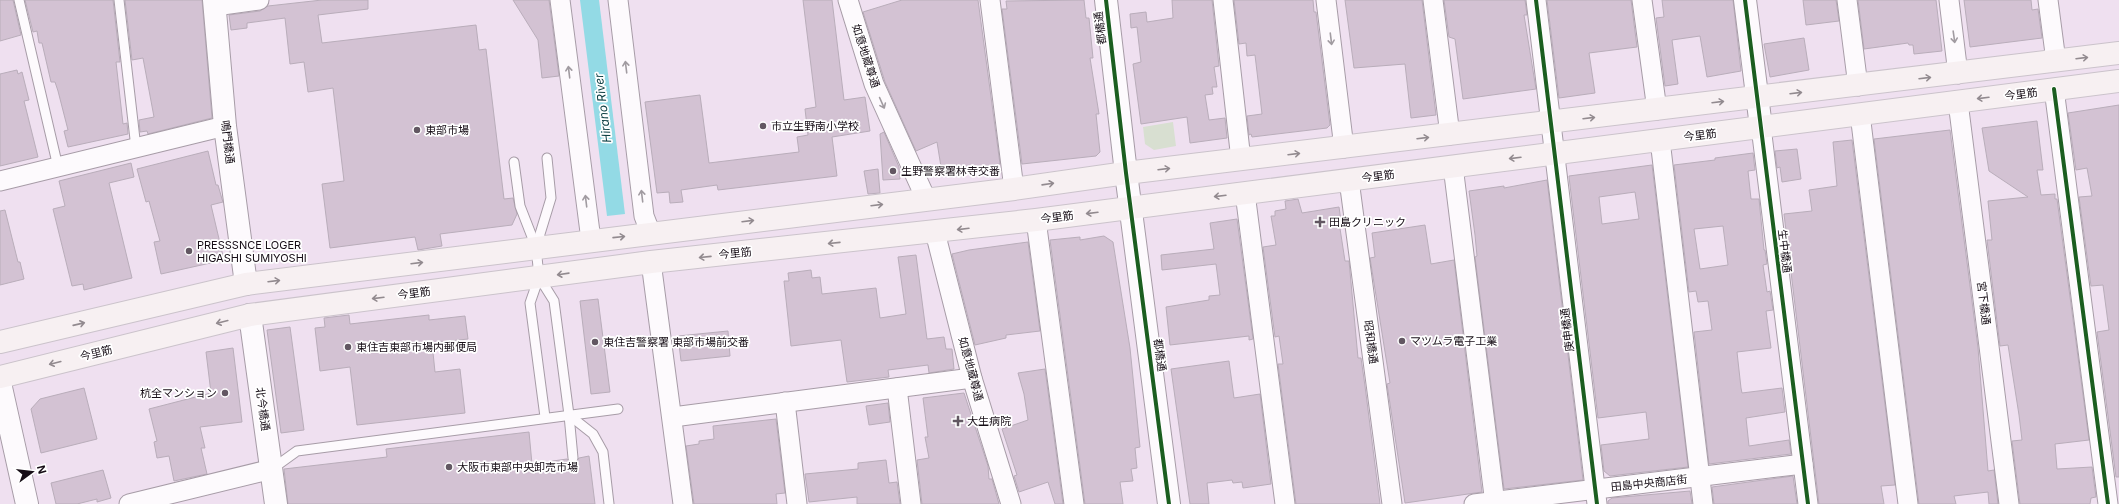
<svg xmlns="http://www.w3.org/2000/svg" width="2119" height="504" font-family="Inter,'Noto Sans JP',sans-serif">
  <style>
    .green { fill: #d8dfd1 }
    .water { fill: #93dae5 }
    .building { fill: #d3c2d3; stroke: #b9adba; fill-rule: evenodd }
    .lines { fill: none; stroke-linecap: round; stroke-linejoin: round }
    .service-casing { stroke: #a79ca7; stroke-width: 11 }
    .minor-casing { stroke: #a79ca7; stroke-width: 21 }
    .tertiary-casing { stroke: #a79ca7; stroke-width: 24 }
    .primary-casing { stroke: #cbc3cb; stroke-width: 24 }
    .service { stroke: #fdfafd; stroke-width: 9 }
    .minor { stroke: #fdfafd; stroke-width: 19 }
    .tertiary { stroke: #fdfafd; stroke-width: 22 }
    .primary { stroke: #f7f0f2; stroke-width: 22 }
    .cycleway-casing { stroke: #fff; stroke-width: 6 }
    .cycleway { stroke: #1b5e20; stroke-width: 4 }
    .oneway { stroke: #a19ba1 }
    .oneway2 { stroke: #928a8f }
    .poi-dot { fill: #625762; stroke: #fff; stroke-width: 1.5 }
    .labels { text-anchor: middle; stroke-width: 3.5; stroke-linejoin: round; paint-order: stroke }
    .street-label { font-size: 11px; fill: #160d16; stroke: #fff }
    .poi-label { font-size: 11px; fill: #160d16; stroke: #fff; text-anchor: start }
    .water-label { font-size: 12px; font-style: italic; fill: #0d4044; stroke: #fff }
  </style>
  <rect width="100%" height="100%" fill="#efe0f0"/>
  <path class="green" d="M1173,122L1176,146L1154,150L1145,144L1143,127Z"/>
  <path class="water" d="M580,0H599L625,214L607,216Z"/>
  <g class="building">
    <path d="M0,0H13L21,35L0,41Z"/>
    <path d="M25,0H113L120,62H116L123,124L127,123L128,134L68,147L64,131L68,130L58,91L55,82H51L42,43H39L37,31L33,32Z"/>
    <path d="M125,0H202L212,118L148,134L147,131L140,132L139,120L154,117L143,58L132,60Z"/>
    <path d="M322,0H368V9L318,15L322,43L476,25L479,50L486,49L504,199L513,198L517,214L512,225L440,234L442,246L418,250L415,237L330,248L322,184L344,181L333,88L308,92L304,62L290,64L285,18L247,23V28L231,30L229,15L260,11L268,6Z"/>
    <path d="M513,0H549L559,76L542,78L538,40Z"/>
    <path d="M803,0H832L844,100L865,97L870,131L832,137L837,176L718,190L717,185L681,190L683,202L670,203L669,192L657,193L645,102L700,95L709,163L799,152L797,137L808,135L805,109L816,107Z"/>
    <path d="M902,0H978L1000,164L942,173L937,142L916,151L885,82L863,12Z"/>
    <path d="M1084,0L1086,18H1089L1093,58H1090L1099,114H1096L1100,152L1096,156L1022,164L1002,9H1007L1006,1Z"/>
    <path d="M1172,0H1212L1219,66L1214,67L1217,87H1212L1213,94L1205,95L1209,120L1225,118L1227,138L1190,143L1187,117L1141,124L1133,64L1141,62L1137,27L1131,28L1130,14L1146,12L1147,22L1173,18Z"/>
    <path d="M1234,0H1313L1314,12H1316L1330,125L1327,128L1252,137L1251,134L1249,135L1247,116L1262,114L1255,55L1247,56L1246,43L1239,44Z"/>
    <path d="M1345,0H1422L1436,115L1411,118L1405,64L1354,68Z"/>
    <path d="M1444,0H1525L1527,15H1524L1536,89L1463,99L1455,39L1449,37Z"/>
    <path d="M1547,0H1631L1637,47L1589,53L1595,93L1559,98Z"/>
    <path d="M1662,0H1733L1741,71L1707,77L1700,36L1672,40L1678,84L1665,86L1656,18L1664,17Z"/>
    <path d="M1803,0H1836L1839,21L1806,25Z"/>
    <path d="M1858,0H1936L1942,51L1914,54L1913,45H1909L1908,43L1864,49Z"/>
    <path d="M1964,0H2031L2032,10L2038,9L2042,38L1970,47Z"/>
    <path d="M1804,38L1809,70L1770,77L1764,44Z"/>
    <path d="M17,70L18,74L22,72L29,100L24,101L38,157L0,166V74Z"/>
    <path d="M2119,105V477H2116L2097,332L2109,330L2103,285L2091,286L2079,197L2092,196L2087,168L2076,170L2068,113Z"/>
    <path d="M2037,121L2043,170H2037L2041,195L2055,194V199H2057L2089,440L2055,444L2057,469L2092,467L2096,497L2091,498L2090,504H2020L2012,441L2022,440L2019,415L2008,345L2000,346L1987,240H1992L1988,201L2028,197L1989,171L1982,128Z"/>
    <path d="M1950,130L1978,348L1988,471L1994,470L1998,504H1989L1988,492L1954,496L1956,504H1919L1874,139Z"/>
    <path d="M884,132L899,167L900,179L883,180L880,134Z"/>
    <path d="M1852,140L1895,485L1881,486L1884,504H1819L1784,214L1812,211L1809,190L1837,186L1833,142Z"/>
    <path d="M1797,149L1801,179L1782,182L1780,167L1777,168L1775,151Z"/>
    <path d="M208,151L216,185H218L222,199L223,202L211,205L224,260L161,274L154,242L160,241L149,201L146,202L137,169Z"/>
    <path d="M1753,153L1755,170L1748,171L1751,199H1759L1764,250H1765L1767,264L1763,265L1767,292L1770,291L1773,310L1766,311L1771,348L1737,352L1741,388L1742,393L1782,388L1785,412L1746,418L1749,446L1789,440L1791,454L1709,464L1694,332L1712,330L1708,301L1698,302L1696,291L1689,292L1674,165L1715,160V158ZM1723,226L1728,265L1700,269L1694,229Z"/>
    <path d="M131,163L134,177L109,183L132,278L84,290L83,284L72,286L53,209L65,206L59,181Z"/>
    <path d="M1652,165L1688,467L1610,476L1604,471L1601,445L1649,439L1646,412L1598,418L1569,177V176ZM1635,192L1639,219L1602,224L1599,197Z"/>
    <path d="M878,169L880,193L868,194L864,171Z"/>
    <path d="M1547,180L1583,480L1504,489L1475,257L1477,256L1475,235L1469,191L1504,186V188Z"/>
    <path d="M1298,199L1302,213L1339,207L1341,221L1339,222L1345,261H1349L1358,358H1361L1365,386L1380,504H1296L1278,364H1283L1279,336L1275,337L1263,247L1276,245L1271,216H1275V211L1286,209L1285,201Z"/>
    <path d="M5,210L18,262H20L24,279L0,285V211Z"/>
    <path d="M1237,219L1253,339L1249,340V336L1170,345L1166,307L1209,300V296L1220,295L1216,264L1162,270L1161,255L1214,249L1210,223Z"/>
    <path d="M1425,225L1431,264L1454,260L1482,492L1405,503L1387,384L1390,383L1370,258L1375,257L1372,233Z"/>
    <path d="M1104,236L1113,242L1130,348L1140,447L1135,448L1137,468L1131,469L1133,481L1120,482L1123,504H1085L1050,240L1080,237V240Z"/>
    <path d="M1028,242L1040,331L1006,335V338L975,345L952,254L969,250Z"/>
    <path d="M916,255L927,339L944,337L946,349H952L954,369L929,373L928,365L888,370L889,377L847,382L841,340L791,346L784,281H789L788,273L811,270L812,278L820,277L822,294L876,288L880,318L906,314L898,257Z"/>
    <path d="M598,299L610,392L591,394L580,301Z"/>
    <path d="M349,315L350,324L429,315V320L465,316L468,339L432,343L435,372L460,369L465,413L357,425L350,367L320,371L315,328L325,327L324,318Z"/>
    <path d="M290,327L304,430L281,433L267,330Z"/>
    <path d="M728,331L730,356L681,361L678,336Z"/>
    <path d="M233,348L242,422L200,427L205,448H201L207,474L174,481L169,456L157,458L154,442L157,441L149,409L211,393L206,352Z"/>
    <path d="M1229,361L1234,398L1260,394L1271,484L1243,488L1242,482L1233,483L1232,480L1207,483L1209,504H1190L1171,369Z"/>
    <path d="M1045,369L1063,504H1055L1048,482L1019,492L1014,476L1017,475L1002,429L1028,420L1024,394L1018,373Z"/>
    <path d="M84,388L97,439L41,453L31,409L40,399Z"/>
    <path d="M964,393L988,466L989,479H992L999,504H922L917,460L929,458L925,437H928L923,398Z"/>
    <path d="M888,403L890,422L869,425L866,406Z"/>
    <path d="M776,419L785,493L776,494L777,504H694L686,446L699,444V441L714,439L713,426Z"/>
    <path d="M529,432L532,464L567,459L570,463L574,464L579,458L589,456L595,504H288L284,469L387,457L386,449Z"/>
    <path d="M886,460L889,483L897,482L900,504H857V497L809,502L805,474L858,469V463Z"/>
    <path d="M103,470L111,498L97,502V499L77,504H56L51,483Z"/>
    <path d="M1793,476L1797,504H1714L1712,487Z"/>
    <path d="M1690,491L1692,504H1608V501L1612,498Z"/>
  </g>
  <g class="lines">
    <defs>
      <g id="service">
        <path d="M19,0L58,167"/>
        <path d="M119,0L136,148"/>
        <path d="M514,162L520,206L536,247L539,277L554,301L569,415L573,458"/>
        <path d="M536,247L551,198L547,158"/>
        <path d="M539,277L530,303L545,417"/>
        <path d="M569,415L593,434L603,452L609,504"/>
        <path d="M272,469L297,451L618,409"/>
      </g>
      <g id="minor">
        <path d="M560,0L591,240"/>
        <path d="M618,0L644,216L651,234"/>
        <path d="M848,0L874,84L926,199"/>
        <path d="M990,0L1014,189"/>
        <path d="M1223,0L1241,160"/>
        <path d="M1326,0L1344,148"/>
        <path d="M1433,0L1450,135"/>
        <path d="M1536,0L1597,504"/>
        <path d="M1642,0L1657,110"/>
        <path d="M1847,0L1858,86"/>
        <path d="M1949,0L1958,74"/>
        <path d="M2048,0L2056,61"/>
        <path d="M215,6L259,0"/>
        <path d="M2054,89L2108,504"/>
        <path d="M1958,102L2009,504"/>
        <path d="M1860,114L1908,504"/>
        <path d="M1761,127L1808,504"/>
        <path d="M1660,140L1703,504"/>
        <path d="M1453,166L1495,504"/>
        <path d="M1349,180L1392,504"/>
        <path d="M0,181L225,126"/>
        <path d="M1245,193L1285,504"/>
        <path d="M1036,220L1074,504"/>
        <path d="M935,232L972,378L1011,504"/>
        <path d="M651,262L683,504"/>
        <path d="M897,388L911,504"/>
        <path d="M785,402L797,504"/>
        <path d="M673,417L972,378"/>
        <path d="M129,504L272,469"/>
        <path d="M1474,504L1803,464"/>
      </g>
      <g id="tertiary">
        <path d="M214,0L225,126L246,284"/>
        <path d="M1106,0L1126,173L1169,504"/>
        <path d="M1745,0L1761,127"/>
        <path d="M250,315L276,504"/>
        <path d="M0,383L27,504"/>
      </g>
      <g id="primary">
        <path d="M0,342L246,284L1014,189L1126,173L2119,53"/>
        <path d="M0,377L250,315L651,262L1036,220L2119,81"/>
      </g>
    </defs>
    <use href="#service" class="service-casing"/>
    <use href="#minor" class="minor-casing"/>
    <use href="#tertiary" class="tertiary-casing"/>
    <use href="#primary" class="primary-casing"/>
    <use href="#service" class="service"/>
    <use href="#minor" class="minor"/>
    <use href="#tertiary" class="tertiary"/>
    <use href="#primary" class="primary"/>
    <defs>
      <g id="cycleway">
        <path d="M1106,0L1126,173L1169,504"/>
        <path d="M1536,0L1597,504"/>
        <path d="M1745,0L1808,504"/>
        <path d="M2054,89L2108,504"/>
      </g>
    </defs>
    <use href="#cycleway" class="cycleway-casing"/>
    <use href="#cycleway" class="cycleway"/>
  </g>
  <defs><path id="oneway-shaft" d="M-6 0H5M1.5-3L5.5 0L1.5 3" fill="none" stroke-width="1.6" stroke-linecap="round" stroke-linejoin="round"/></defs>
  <g class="oneway">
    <use href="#oneway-shaft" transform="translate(1954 37) rotate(82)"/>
    <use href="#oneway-shaft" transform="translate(1331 39) rotate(83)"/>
    <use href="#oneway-shaft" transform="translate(626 67) rotate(-97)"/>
    <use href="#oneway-shaft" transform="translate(569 72) rotate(-97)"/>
    <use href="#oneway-shaft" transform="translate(882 103) rotate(66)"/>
    <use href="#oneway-shaft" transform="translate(642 196) rotate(-97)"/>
    <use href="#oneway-shaft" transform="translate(586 201) rotate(-97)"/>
  </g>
  <g class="oneway2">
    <use href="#oneway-shaft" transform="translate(2082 58) rotate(-7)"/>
    <use href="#oneway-shaft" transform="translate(1925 78) rotate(-7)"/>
    <use href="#oneway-shaft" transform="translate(1796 93) rotate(-7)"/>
    <use href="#oneway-shaft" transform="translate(1983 98) rotate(173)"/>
    <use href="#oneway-shaft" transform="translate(1718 102) rotate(-7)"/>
    <use href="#oneway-shaft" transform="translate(1589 118) rotate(-7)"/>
    <use href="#oneway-shaft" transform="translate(1423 138) rotate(-7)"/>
    <use href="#oneway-shaft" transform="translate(1294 154) rotate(-7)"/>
    <use href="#oneway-shaft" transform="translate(1515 158) rotate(173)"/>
    <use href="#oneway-shaft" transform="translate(1164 169) rotate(-7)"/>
    <use href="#oneway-shaft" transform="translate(1048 184) rotate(-8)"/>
    <use href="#oneway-shaft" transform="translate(1220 196) rotate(173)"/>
    <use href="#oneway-shaft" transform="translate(877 205) rotate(-7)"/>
    <use href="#oneway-shaft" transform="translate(1092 213) rotate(173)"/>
    <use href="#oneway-shaft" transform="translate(748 221) rotate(-7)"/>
    <use href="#oneway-shaft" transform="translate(963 229) rotate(173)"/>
    <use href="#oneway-shaft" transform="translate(619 237) rotate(-6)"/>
    <use href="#oneway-shaft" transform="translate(834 243) rotate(174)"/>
    <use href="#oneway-shaft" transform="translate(705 257) rotate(174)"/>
    <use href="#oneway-shaft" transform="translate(417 263) rotate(-7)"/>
    <use href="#oneway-shaft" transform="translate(563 274) rotate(172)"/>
    <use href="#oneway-shaft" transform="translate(274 281) rotate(-7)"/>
    <use href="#oneway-shaft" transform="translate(378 298) rotate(173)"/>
    <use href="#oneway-shaft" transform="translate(222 322) rotate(166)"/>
    <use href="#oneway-shaft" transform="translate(79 324) rotate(-13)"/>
    <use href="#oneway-shaft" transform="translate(55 363) rotate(166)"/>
  </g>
  <g class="poi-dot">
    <circle cx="763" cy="126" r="4"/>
    <circle cx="417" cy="130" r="4"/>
    <circle cx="893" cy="171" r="4"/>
    <path d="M1318 216h4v4h4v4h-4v4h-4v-4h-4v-4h4z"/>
    <circle cx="189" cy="251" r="4"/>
    <circle cx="1402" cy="341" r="4"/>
    <circle cx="595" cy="342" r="4"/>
    <circle cx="348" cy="347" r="4"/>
    <circle cx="225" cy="393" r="4"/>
    <path d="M956 415h4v4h4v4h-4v4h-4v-4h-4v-4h4z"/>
    <circle cx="449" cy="467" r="4"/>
  </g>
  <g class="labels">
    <g class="street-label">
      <text transform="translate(1100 28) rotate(-97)" y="4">都橋通</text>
      <text transform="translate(866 56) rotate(72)" y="4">如意地蔵尊通</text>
      <text transform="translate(2021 94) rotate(-7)" y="4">今里筋</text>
      <text transform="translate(1700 135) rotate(-7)" y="4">今里筋</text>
      <text transform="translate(228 142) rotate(83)" y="4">鳴門橋通</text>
      <text transform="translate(1378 176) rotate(-7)" y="4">今里筋</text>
      <text transform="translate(1057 217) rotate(-7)" y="4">今里筋</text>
      <text transform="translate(1785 251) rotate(83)" y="4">生中橋通</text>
      <text transform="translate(735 253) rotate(-6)" y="4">今里筋</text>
      <text transform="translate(414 293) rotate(-7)" y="4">今里筋</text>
      <text transform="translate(1984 303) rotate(83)" y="4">宮下橋通</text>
      <text transform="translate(1567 330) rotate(-97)" y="4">庚申橋通</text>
      <text transform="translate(1371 342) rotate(82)" y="4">昭和橋通</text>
      <text transform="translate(96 353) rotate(-14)" y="4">今里筋</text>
      <text transform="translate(1160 355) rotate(82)" y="4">都橋通</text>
      <text transform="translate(971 369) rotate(75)" y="4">如意地蔵尊通</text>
      <text transform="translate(263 409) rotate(82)" y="4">北今橋通</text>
      <text transform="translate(1649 483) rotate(-6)" y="4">田島中央商店街</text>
    </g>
    <g class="poi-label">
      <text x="771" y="130">市立生野南小学校</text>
      <text x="425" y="134">東部市場</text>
      <text x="901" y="175">生野警察署林寺交番</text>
      <text x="1329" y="226">田島クリニック</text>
      <text x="197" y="249">PRESSSNCE LOGER<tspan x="197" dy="13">HIGASHI SUMIYOSHI</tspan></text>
      <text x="1410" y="345">マツムラ電子工業</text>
      <text x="603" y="346">東住吉警察署 東部市場前交番</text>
      <text x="356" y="351">東住吉東部市場内郵便局</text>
      <text x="217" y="397" text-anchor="end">杭全マンション</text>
      <text x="967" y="425">大生病院</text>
      <text x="457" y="471">大阪市東部中央卸売市場</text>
    </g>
    <g class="water-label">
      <text transform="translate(603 108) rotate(-97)" y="4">Hirano River</text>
    </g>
  </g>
  <g transform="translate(32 472) rotate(75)" stroke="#ffffff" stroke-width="3" paint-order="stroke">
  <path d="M0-3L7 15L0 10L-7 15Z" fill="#160d16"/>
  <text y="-6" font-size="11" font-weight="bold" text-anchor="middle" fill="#160d16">N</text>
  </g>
</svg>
